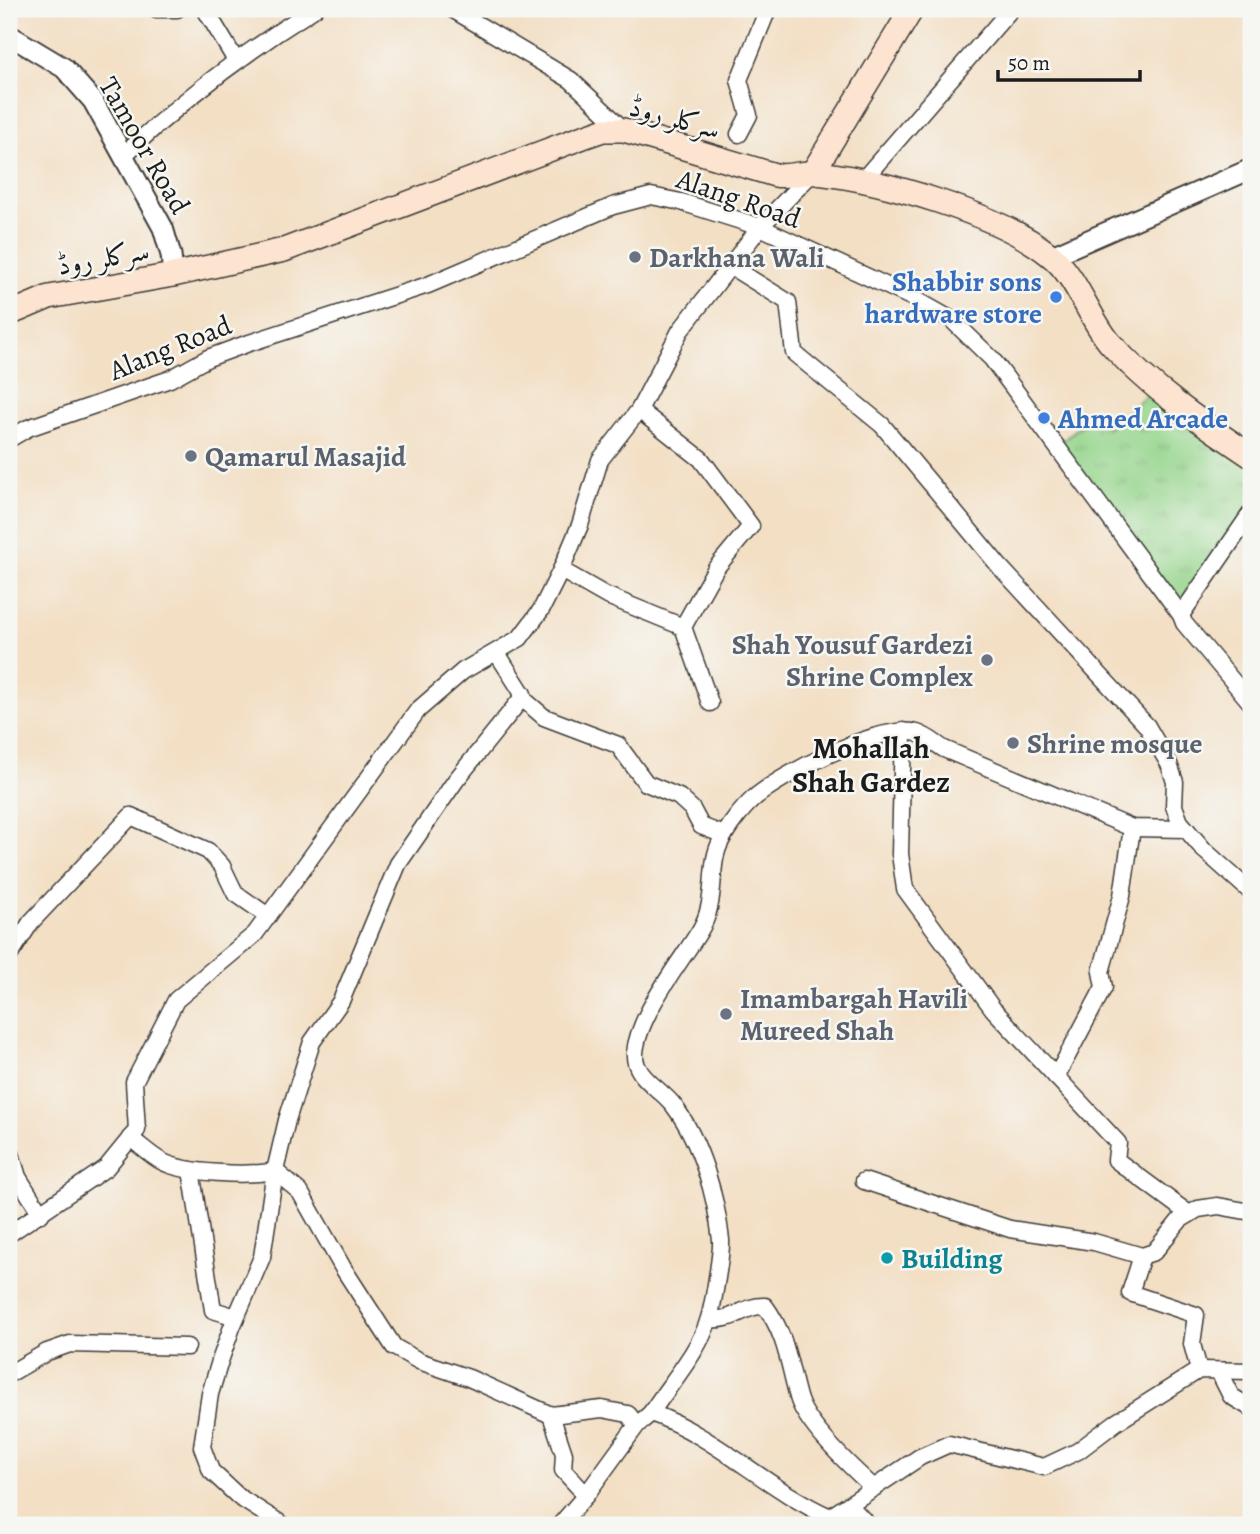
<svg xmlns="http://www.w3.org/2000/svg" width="1260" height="1534" font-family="Alegreya,Amiri,serif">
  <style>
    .grass { fill: url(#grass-tufts); stroke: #587854; stroke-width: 2 }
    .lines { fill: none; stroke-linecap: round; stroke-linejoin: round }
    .minor-casing { stroke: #3c3935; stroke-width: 19 }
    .tertiary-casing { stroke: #3c3935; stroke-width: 23 }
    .secondary-casing { stroke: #3c3935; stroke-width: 26 }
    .minor { stroke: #fff; stroke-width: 16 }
    .tertiary { stroke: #fff; stroke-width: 19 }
    .secondary { stroke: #fde4d1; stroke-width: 23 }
    .worship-dot { fill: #6b7280; stroke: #f6f6f2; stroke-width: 2.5 }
    .shop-dot { fill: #3f7fe0; stroke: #f6f6f2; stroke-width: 2.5 }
    .culture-dot { fill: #0f9aa8; stroke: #f6f6f2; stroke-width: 2.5 }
    .labels { text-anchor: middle; stroke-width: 5; stroke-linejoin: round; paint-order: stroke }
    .street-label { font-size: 28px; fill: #1c1c1c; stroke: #f6f6f2 }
    .worship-label { font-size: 28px; font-weight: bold; fill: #5b616d; stroke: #f6f6f2; text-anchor: start }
    .shop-label { font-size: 28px; font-weight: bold; fill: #366cbe; stroke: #f6f6f2; text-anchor: end }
    .culture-label { font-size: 28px; font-weight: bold; fill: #0d838f; stroke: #f6f6f2; text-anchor: start }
    .neighbourhood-label { font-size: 30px; font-weight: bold; fill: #1c1c1c; stroke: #f6f6f2 }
  </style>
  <defs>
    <pattern id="grass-tufts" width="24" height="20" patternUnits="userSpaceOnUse" patternTransform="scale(1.75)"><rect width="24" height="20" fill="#95d58c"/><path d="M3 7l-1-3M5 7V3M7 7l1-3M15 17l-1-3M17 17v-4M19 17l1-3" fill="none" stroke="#80b678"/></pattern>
  </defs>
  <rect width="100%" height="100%" fill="#f6f6f2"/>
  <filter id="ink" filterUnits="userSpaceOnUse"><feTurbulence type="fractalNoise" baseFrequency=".0143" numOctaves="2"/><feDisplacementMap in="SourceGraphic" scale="14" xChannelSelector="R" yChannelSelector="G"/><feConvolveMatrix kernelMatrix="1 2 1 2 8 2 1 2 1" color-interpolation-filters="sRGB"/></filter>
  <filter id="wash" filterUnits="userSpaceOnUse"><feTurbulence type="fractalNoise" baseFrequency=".00686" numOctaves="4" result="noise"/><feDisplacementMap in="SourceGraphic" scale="28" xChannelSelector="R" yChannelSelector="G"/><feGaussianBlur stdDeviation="1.57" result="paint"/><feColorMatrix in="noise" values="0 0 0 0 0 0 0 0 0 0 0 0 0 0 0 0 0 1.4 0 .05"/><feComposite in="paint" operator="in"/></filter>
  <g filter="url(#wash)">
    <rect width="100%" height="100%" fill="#f3dfc4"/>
    <path class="grass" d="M1157,386L1251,454V513L1181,615L1057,446L1095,413L1108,428Z"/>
  </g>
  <g filter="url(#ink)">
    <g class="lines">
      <defs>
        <g id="minor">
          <path d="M156,9H177"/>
          <path d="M205,9L235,59"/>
          <path d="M452,9L571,80L624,130"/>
          <path d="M739,134L749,115L739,80L768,9"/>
          <path d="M123,156C182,100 245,52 314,9"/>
          <path d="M861,182L1011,9"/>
          <path d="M730,266L788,302L794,353L882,425L1000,567L1147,726L1169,764L1175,782L1174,806L1180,822L1204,850L1251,892"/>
          <path d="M639,410L701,459L751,526L716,568L683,627L710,703"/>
          <path d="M9,439L28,428L170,379L208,358L246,344L428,285L613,206L651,196L681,202L760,227L913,298L952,320L992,359L1181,615L1184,623L1251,703"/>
          <path d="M561,570L605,595L683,627"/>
          <path d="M1181,615L1251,513"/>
          <path d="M497,653L523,694L522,698L544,717L618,745L646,783L679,797L692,809L701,826L724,835"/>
          <path d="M903,731L900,854L905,889L993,1009L1118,1143L1116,1160L1189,1214"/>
          <path d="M9,956L31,922L131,816L208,851L222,866L235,893L268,916"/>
          <path d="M1056,1077L1104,987L1101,972L1122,896L1132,828"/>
          <path d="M130,1138C140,1145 150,1155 161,1161C185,1174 248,1176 275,1171L300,1192L343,1268L394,1347L419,1361L469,1378L551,1415L602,1409L628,1414L637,1425"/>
          <path d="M9,1147L18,1177L41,1214"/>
          <path d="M191,1170L213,1310L236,1317"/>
          <path d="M864,1181L1010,1229L1094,1242L1142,1256L1154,1252L1180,1220L1198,1209L1218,1206L1251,1212"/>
          <path d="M9,1234L106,1168L137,1130L134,1082L176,1000L255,934L418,710L463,671L520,638L541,610L561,570L580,525L600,460L639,410L680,331L760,227L813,172"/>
          <path d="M1142,1256L1130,1293L1196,1315L1192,1344L1199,1370"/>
          <path d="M709,1319C735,1322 743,1305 765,1306C786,1334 789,1365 798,1397C805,1424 853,1469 874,1488"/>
          <path d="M1219,1372L1231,1396L1251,1408"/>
          <path d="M9,1374L47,1352L70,1344L187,1347"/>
          <path d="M651,1413C668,1386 701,1349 709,1318C713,1306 722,1251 721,1240C716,1196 701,1142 674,1106C662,1089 633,1077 635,1053C638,1015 680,963 699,932C719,901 707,867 721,841C728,827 742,809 753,799C780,775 882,722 917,733C927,736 936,744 944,749L1132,828L1186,829"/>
          <path d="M551,1415L564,1454L563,1470L586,1495"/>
          <path d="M850,1506L868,1525"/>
          <path d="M283,1525L239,1497L211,1471L202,1447L210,1394L220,1361L232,1327L262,1257L275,1171L287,1120L312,1042L341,1001L398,864L456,780L522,698"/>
          <path d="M560,1525L586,1495L637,1425L651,1413C716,1436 767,1489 830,1517L920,1457L949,1444L1044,1467L1078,1451L1115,1423L1199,1370L1251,1371"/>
        </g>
        <g id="tertiary">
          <path d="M9,35L64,68L93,101L163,228L171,255L173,275"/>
          <path d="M1052,256L1251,169"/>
        </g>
        <g id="secondary">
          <path d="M813,172L912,9"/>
          <path d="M9,314L49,297L173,275L284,250L583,137L603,130H624L775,175C790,178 802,171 817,173C882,180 999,214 1050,255C1077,276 1088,317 1110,343C1149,387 1202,423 1251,456"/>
        </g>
      </defs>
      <use href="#minor" class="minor-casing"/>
      <use href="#tertiary" class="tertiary-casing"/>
      <use href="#secondary" class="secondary-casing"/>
      <use href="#minor" class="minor"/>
      <use href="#tertiary" class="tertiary"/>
      <use href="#secondary" class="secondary"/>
    </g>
  </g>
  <g class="worship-dot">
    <circle cx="635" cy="257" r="7"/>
    <circle cx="191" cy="456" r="7"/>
    <circle cx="987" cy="660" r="7"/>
    <circle cx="1013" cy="743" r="7"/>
    <circle cx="726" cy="1014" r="7"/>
  </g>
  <g class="shop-dot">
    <circle cx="1056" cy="297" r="7"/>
    <circle cx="1044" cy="418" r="7"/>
  </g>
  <circle class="culture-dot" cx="887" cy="1258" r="7"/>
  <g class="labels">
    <g class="street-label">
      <text transform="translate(675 117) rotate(15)" y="10">سرکلر روڈ</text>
      <text transform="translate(145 145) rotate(60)" y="10">Tamoor Road</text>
      <text transform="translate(739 198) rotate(19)" y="10">Alang Road</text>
      <text transform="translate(103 257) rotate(-10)" y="10">سرکلر روڈ</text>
      <text transform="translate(170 347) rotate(-22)" y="10">Alang Road</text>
    </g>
    <g class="worship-label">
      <text x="649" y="267">Darkhana Wali</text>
      <text x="205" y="466">Qamarul Masajid</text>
      <text x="973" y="654" text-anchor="end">Shah Yousuf Gardezi<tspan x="973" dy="32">Shrine Complex</tspan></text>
      <text x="1027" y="753">Shrine mosque</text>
      <text x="740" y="1008">Imambargah Havili<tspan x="740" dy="32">Mureed Shah</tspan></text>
    </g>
    <g class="shop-label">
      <text x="1042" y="291">Shabbir sons<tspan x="1042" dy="32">hardware store</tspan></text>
      <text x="1058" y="428" text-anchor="start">Ahmed Arcade</text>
    </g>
    <g class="culture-label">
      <text x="901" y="1268">Building</text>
    </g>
    <g class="neighbourhood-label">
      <text x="871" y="758">Mohallah<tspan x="871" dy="34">Shah Gardez</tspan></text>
    </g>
  </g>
  <rect width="1260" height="1534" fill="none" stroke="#f6f6f2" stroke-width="35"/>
  <path d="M998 70v10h142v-10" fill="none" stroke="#1c1c1c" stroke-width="3.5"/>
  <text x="1008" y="70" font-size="21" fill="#1c1c1c" stroke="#f6f6f2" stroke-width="5" paint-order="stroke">50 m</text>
</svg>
